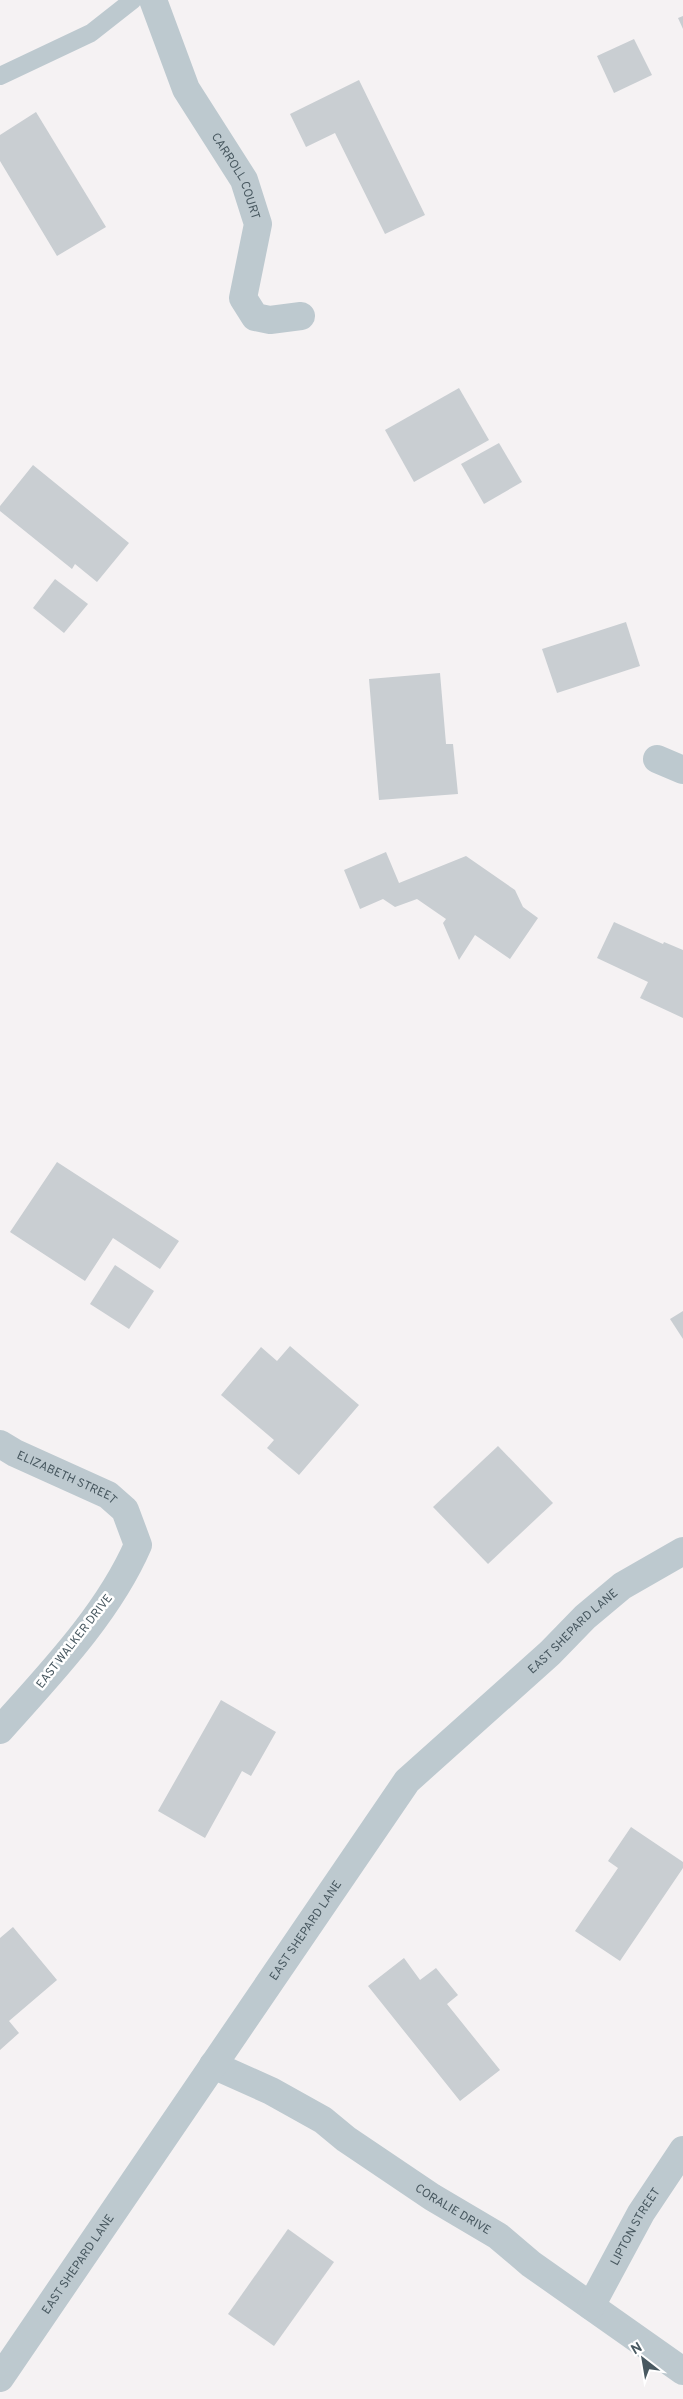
<svg xmlns="http://www.w3.org/2000/svg" width="683" height="2399" font-family="Overpass,sans-serif">
  <style>
    .building { fill: #c9ced2 }
    .lines { fill: none; stroke-linecap: round; stroke-linejoin: round }
    .service { stroke: #bdc9cf; stroke-width: 18 }
    .minor { stroke: #bdc9cf; stroke-width: 28 }
    .labels { text-anchor: middle; stroke-width: 5; stroke-linejoin: round; paint-order: stroke }
    .street-label { font-size: 12px; fill: #495961; stroke: #fff }
  </style>
  <rect width="100%" height="100%" fill="#f5f2f3"/>
  <g class="building">
    <path d="M683,16V29L678,18Z"/>
    <path d="M634,39L652,75L614,93L597,56Z"/>
    <path d="M359,80L425,215L385,234L335,133L306,147L290,114Z"/>
    <path d="M36,112L106,227L57,256L0,161V135Z"/>
    <path d="M459,388L489,440L414,482L385,430Z"/>
    <path d="M499,443L522,482L484,504L461,464Z"/>
    <path d="M33,465L129,543L97,582L75,564L72,569L0,511V506Z"/>
    <path d="M55,579L88,604L64,633L33,608Z"/>
    <path d="M626,622L640,666L557,693L542,649Z"/>
    <path d="M440,673L446,744H453L458,794L379,800L369,679Z"/>
    <path d="M386,852L399,883L466,856L515,890L523,907L538,918L510,959L475,935L459,960L443,923L446,919L417,899L395,907L383,899L360,909L344,870Z"/>
    <path d="M614,922L663,944L664,942L683,950V1018L640,998L648,982L597,958Z"/>
    <path d="M57,1162L179,1241L160,1269L113,1238L85,1281L10,1232Z"/>
    <path d="M115,1265L154,1291L129,1329L90,1304Z"/>
    <path d="M683,1311V1339L670,1319Z"/>
    <path d="M290,1346L359,1405L299,1475L267,1448L274,1440L221,1395L261,1347L277,1361Z"/>
    <path d="M498,1446L553,1503L488,1564L433,1507Z"/>
    <path d="M221,1700L276,1732L251,1776L242,1771L205,1838L158,1811Z"/>
    <path d="M631,1827L683,1862V1868L620,1961L575,1931L618,1868L608,1861Z"/>
    <path d="M13,1927L57,1980L9,2021L19,2033L0,2050V1938Z"/>
    <path d="M404,1958L420,1980L436,1968L458,1995L447,2004L500,2070L460,2101L368,1986Z"/>
    <path d="M288,2229L334,2262L274,2346L228,2314Z"/>
  </g>
  <g class="lines">
    <path class="service" d="M0,76L91,33L133,0"/>
    <g class="minor">
      <path id="s1" d="M153,0L186,89L244,180L258,224L243,298L255,317L270,320L301,316"/>
      <path d="M657,759L683,770"/>
      <path id="s2" d="M0,1444L15,1453L108,1495L125,1510L138,1545C108,1614 49,1675 0,1730"/>
      <path id="s3" d="M213,2065L271,2091L323,2120L346,2139L432,2197L498,2236L531,2264L683,2371"/>
      <path id="s4" d="M591,2306L641,2213L683,2150"/>
      <path id="s5" d="M0,2378L407,1781L550,1653L585,1617L622,1586L683,1551"/>
    </g>
  </g>
  <g class="labels">
    <g class="street-label">
      <text dy="4" stroke="none"><textPath href="#s1" startOffset="196">CARROLL COURT</textPath></text>
      <text dy="4" stroke="none"><textPath href="#s2" startOffset="75">ELIZABETH STREET</textPath></text>
      <text dy="4" stroke="none"><textPath href="#s5" startOffset="946">EAST SHEPARD LANE</textPath></text>
      <text transform="translate(74 1641) rotate(-52)" y="4">EAST WALKER DRIVE</text>
      <text dy="4" stroke="none"><textPath href="#s5" startOffset="542">EAST SHEPARD LANE</textPath></text>
      <text dy="4" stroke="none"><textPath href="#s3" startOffset="281">CORALIE DRIVE</textPath></text>
      <text dy="4" stroke="none"><textPath href="#s4" startOffset="91">LIPTON STREET</textPath></text>
      <text dy="4" stroke="none"><textPath href="#s5" startOffset="138">EAST SHEPARD LANE</textPath></text>
    </g>
  </g>
  <g transform="translate(643 2359) rotate(329)" stroke="#ffffff" stroke-width="4" paint-order="stroke">
  <path d="M0-4L9 19L0 12L-9 19Z" fill="#495961"/>
  <text y="-8" font-size="14" font-weight="bold" text-anchor="middle" fill="#495961">N</text>
  </g>
</svg>
